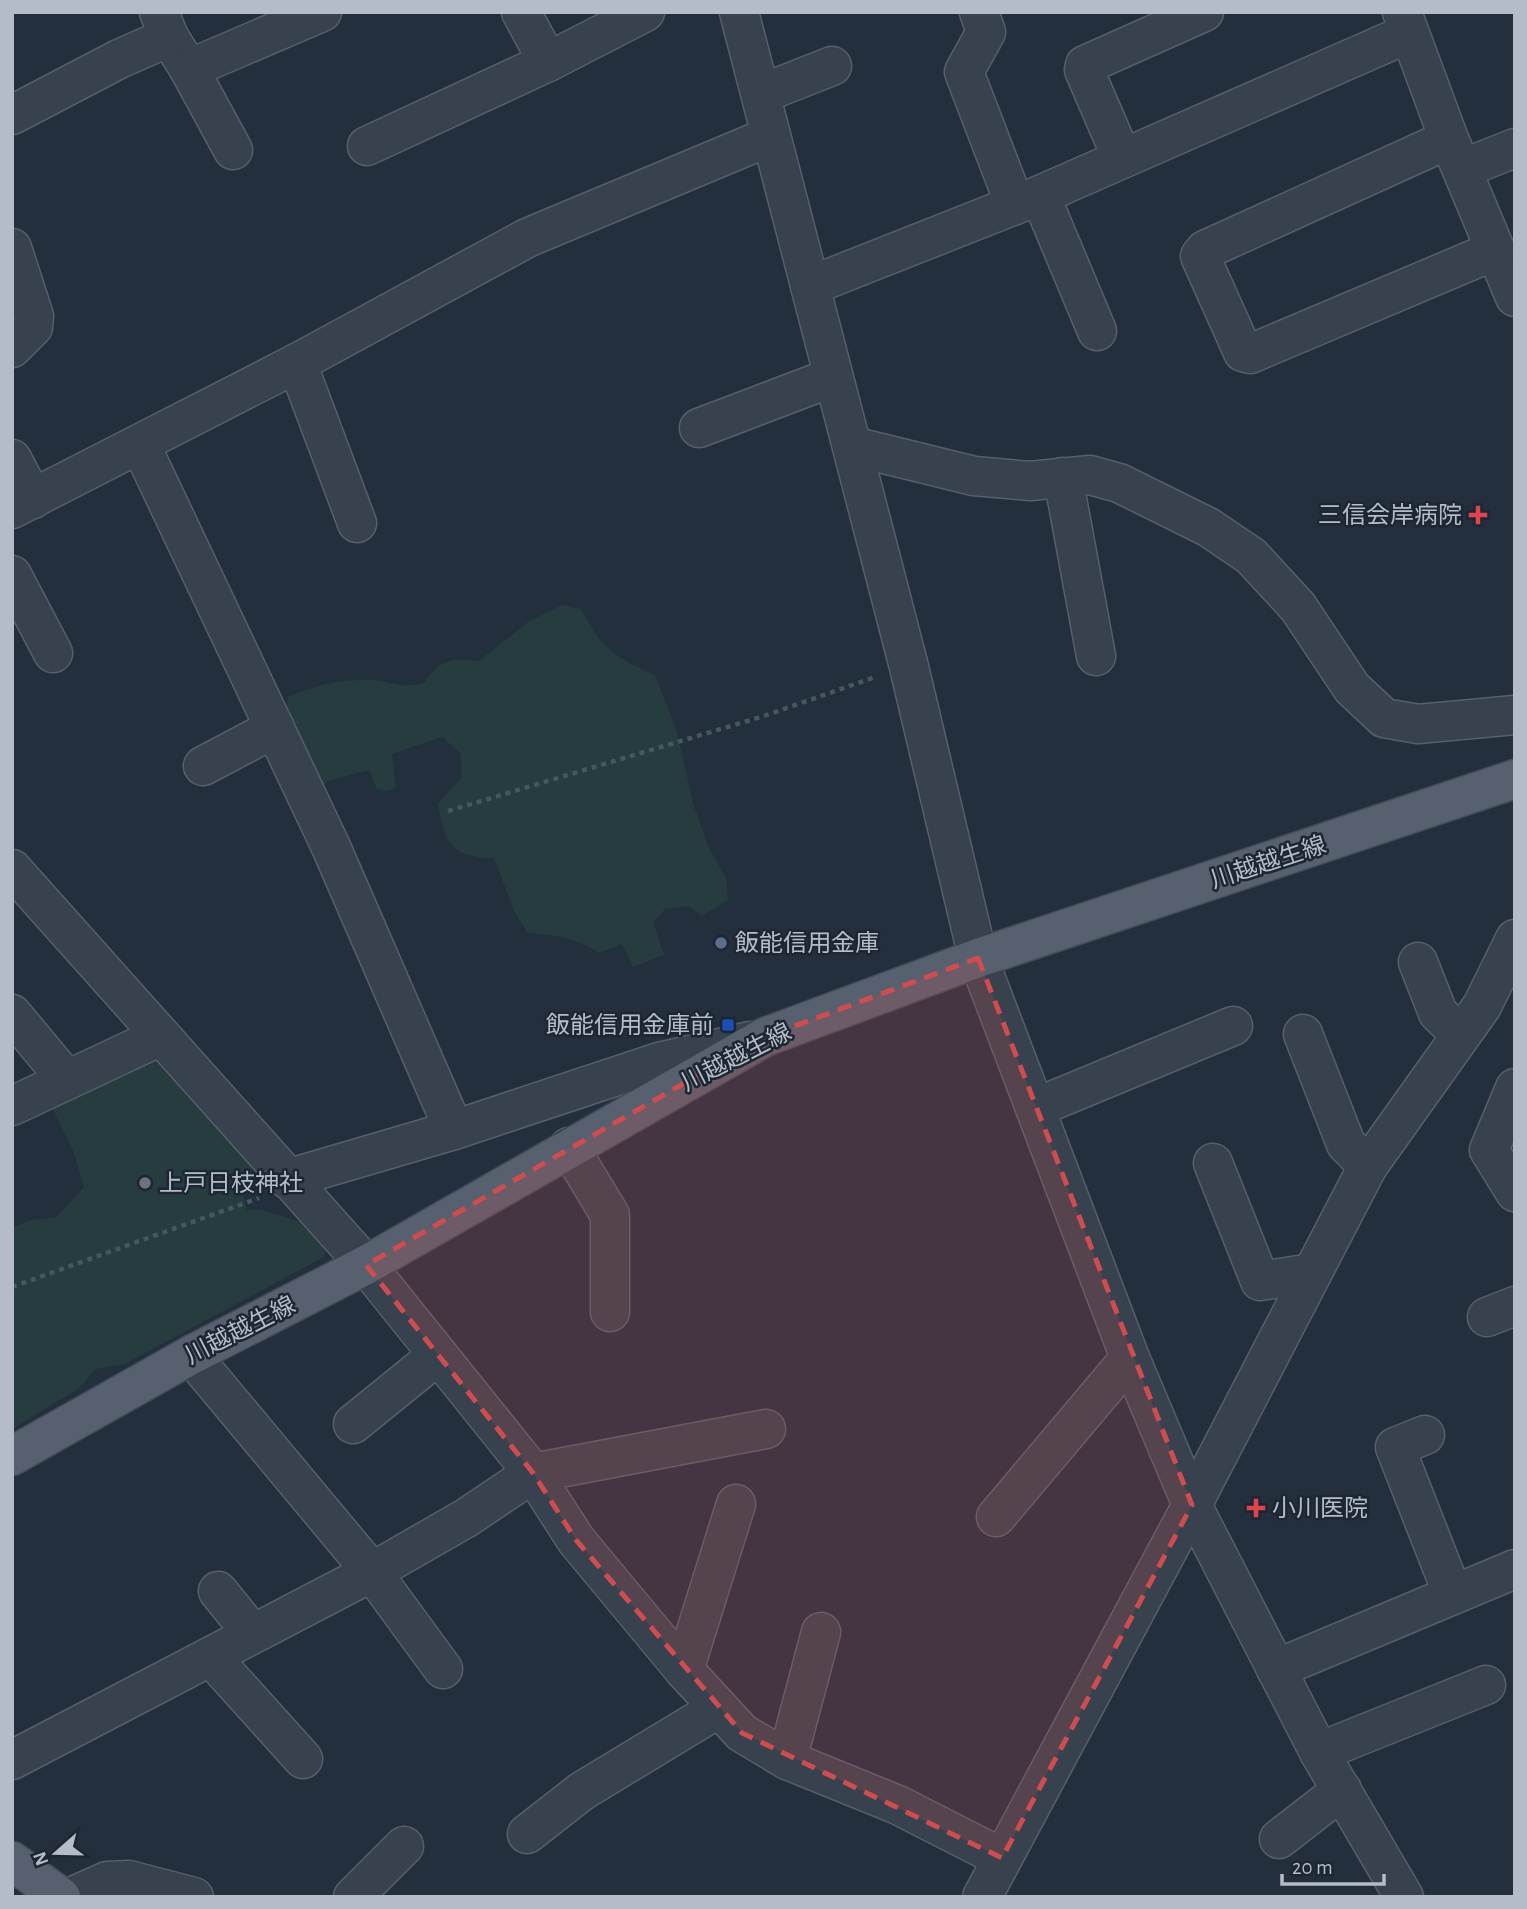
<svg xmlns="http://www.w3.org/2000/svg" width="1527" height="1909" font-family="'Alegreya Sans','Noto Sans JP',sans-serif">
  <style>
    .green { fill: #263c3f }
    .lines { fill: none; stroke-linecap: round; stroke-linejoin: round }
    .minor-casing { stroke: #565f6c; stroke-width: 41 }
    .major-casing { stroke: #414a57; stroke-width: 41 }
    .path { stroke: #44595c; stroke-width: 4.5; stroke-dasharray: 5 5; stroke-linecap: butt }
    .minor { stroke: #38414e; stroke-width: 38 }
    .major { stroke: #56606e; stroke-width: 38 }
    .marked { fill: #ce4d50; fill-opacity: 0.2; stroke: #ce4d50; stroke-width: 5; stroke-dasharray: 14 9; stroke-linejoin: round }
    .health-dot { fill: #e0444e; stroke: #1d2633; stroke-width: 2.5 }
    .service-dot { fill: #5c6f8a; stroke: #1d2633; stroke-width: 2.5 }
    .transit-dot { fill: #1a4fb4; stroke: #1d2633; stroke-width: 2.5 }
    .worship-dot { fill: #6b7280; stroke: #1d2633; stroke-width: 2.5 }
    .labels { text-anchor: middle; stroke-width: 5; stroke-linejoin: round; paint-order: stroke }
    .poi-label { font-size: 24px; fill: #b4bcc9; stroke: #1d2633; text-anchor: start }
    .street-label { font-size: 24px; fill: #b4bcc9; stroke: #1d2633 }
  </style>
  <rect width="100%" height="100%" fill="#242f3e"/>
  <g class="green">
    <path d="M562,605L581,609C601,649 615,657 655,675L676,729L694,806L709,848L727,880L728,900L702,916L688,906L665,909L653,922L664,955L633,967L622,944L599,953C576,937 556,935 528,933L514,911L494,858C452,858 444,843 438,804L462,777L460,753L442,737L392,754L396,788L385,791L377,789L369,770L327,781L323,787L285,715L288,697C315,685 340,679 370,680C394,681 399,690 424,683C440,659 452,658 479,661L528,622Z"/>
    <path d="M153,1052L252,1162L249,1182L242,1191L247,1210H263L310,1225L325,1245L324,1257L125,1364L96,1369L78,1389L12,1429V1227L32,1220L57,1217L84,1187L74,1153L51,1105Z"/>
  </g>
  <g class="lines">
    <defs>
      <g id="minor">
        <path d="M159,12L169,37L189,69L322,12"/>
        <path d="M521,12L548,62"/>
        <path d="M739,12L909,667L978,958L1130,1358L1192,1505L1319,1752L1404,1897"/>
        <path d="M979,12L986,32L964,72L1015,205"/>
        <path d="M1402,12L1449,139L1515,297"/>
        <path d="M189,69L233,150"/>
        <path d="M761,94L832,66"/>
        <path d="M12,115L119,59L169,37"/>
        <path d="M1449,139L1205,250L1200,256L1243,352L1250,354L1496,250"/>
        <path d="M367,146L548,62L645,12"/>
        <path d="M1122,158L1084,70L1085,65L1204,12"/>
        <path d="M1462,169L1515,148"/>
        <path d="M1040,195L1097,331"/>
        <path d="M12,248L34,316L33,327L12,348"/>
        <path d="M810,286L1040,195L1409,33"/>
        <path d="M297,363L357,523"/>
        <path d="M699,428L833,377"/>
        <path d="M140,444L331,847L454,1130"/>
        <path d="M852,446L974,476L1030,481L1090,475L1119,483L1208,527L1251,556L1298,607L1352,688L1384,718L1418,724L1515,715"/>
        <path d="M12,459L33,499"/>
        <path d="M1063,477L1096,656"/>
        <path d="M12,509L297,363L527,238L771,136"/>
        <path d="M12,575L53,653"/>
        <path d="M203,766L275,728"/>
        <path d="M12,869L366,1265L533,1473L576,1540L684,1670L742,1733L787,1760L898,1805L1002,1858"/>
        <path d="M1418,962L1438,1013L1461,1035"/>
        <path d="M12,1014L67,1080"/>
        <path d="M1303,1034L1346,1144L1368,1166"/>
        <path d="M1515,1088L1489,1150L1515,1192"/>
        <path d="M12,1106L161,1036"/>
        <path d="M1035,1108L1233,1026"/>
        <path d="M569,1147L610,1215V1312"/>
        <path d="M1213,1163L1260,1281L1312,1273"/>
        <path d="M287,1179L454,1130L659,1062L750,1041"/>
        <path d="M1487,1317L1515,1306"/>
        <path d="M191,1355L372,1572L443,1669"/>
        <path d="M353,1424L438,1355"/>
        <path d="M1425,1435L1395,1447L1453,1595"/>
        <path d="M996,1517L1130,1358"/>
        <path d="M218,1591L252,1633"/>
        <path d="M211,1657L303,1759"/>
        <path d="M1276,1669L1515,1569"/>
        <path d="M684,1670L736,1504"/>
        <path d="M1319,1752L1486,1685"/>
        <path d="M12,1760L372,1572L466,1518L533,1473L766,1429"/>
        <path d="M787,1760L821,1632"/>
        <path d="M527,1834L582,1791L719,1708"/>
        <path d="M1279,1839L1342,1790"/>
        <path d="M71,1897L107,1881L129,1880L194,1897"/>
        <path d="M353,1897L404,1846"/>
        <path d="M982,1897L1192,1505L1368,1166L1482,1006L1515,939"/>
      </g>
      <g id="major">
        <path d="M12,1456L191,1355L366,1265L765,1037L978,958L1515,779"/>
        <path d="M12,1861L61,1897"/>
      </g>
    </defs>
    <use href="#minor" class="minor-casing"/>
    <use href="#major" class="major-casing"/>
    <g class="path">
      <path d="M448,811L764,716L875,677"/>
      <path d="M12,1287L259,1198"/>
    </g>
    <use href="#minor" class="minor"/>
    <use href="#major" class="major"/>
  </g>
  <path class="marked" d="M978,958L1192,1505L1002,1858L742,1733L576,1540L533,1473L366,1265L765,1037Z"/>
  <g class="health-dot">
    <path d="M1474.5 504.5h7v7h7v7h-7v7h-7v-7h-7v-7h7z"/>
    <path d="M1252.5 1497.5h7v7h7v7h-7v7h-7v-7h-7v-7h7z"/>
  </g>
  <circle class="service-dot" cx="721" cy="943" r="7"/>
  <rect class="transit-dot" x="721" y="1018" width="14" height="14" rx="3.5"/>
  <circle class="worship-dot" cx="145" cy="1183" r="7"/>
  <g class="labels">
    <g class="poi-label">
      <text x="1462" y="523" text-anchor="end">三信会岸病院</text>
      <text x="735" y="951">飯能信用金庫</text>
      <text x="714" y="1033" text-anchor="end">飯能信用金庫前</text>
      <text x="159" y="1191">上戸日枝神社</text>
      <text x="1272" y="1516">小川医院</text>
    </g>
    <g class="street-label">
      <text transform="translate(1268 862) rotate(-18)" y="8">川越越生線</text>
      <text transform="translate(736 1057) rotate(-27)" y="8">川越越生線</text>
      <text transform="translate(240 1330) rotate(-27)" y="8">川越越生線</text>
    </g>
  </g>
  <rect width="1527" height="1909" fill="none" stroke="#b4bcc9" stroke-width="28"/>
  <g transform="translate(56 1853) rotate(250)" stroke="#1d2633" stroke-width="5" paint-order="stroke">
  <path d="M0-5L12 26L0 18L-12 26Z" fill="#b4bcc9"/>
  <text y="-10" font-size="19" font-weight="bold" text-anchor="middle" fill="#b4bcc9">N</text>
  </g>
  <path d="M1282 1874v10h102v-10" fill="none" stroke="#b4bcc9" stroke-width="3.5"/>
  <text x="1292" y="1874" font-size="21" fill="#b4bcc9" stroke="#1d2633" stroke-width="5" paint-order="stroke">20 m</text>
</svg>
